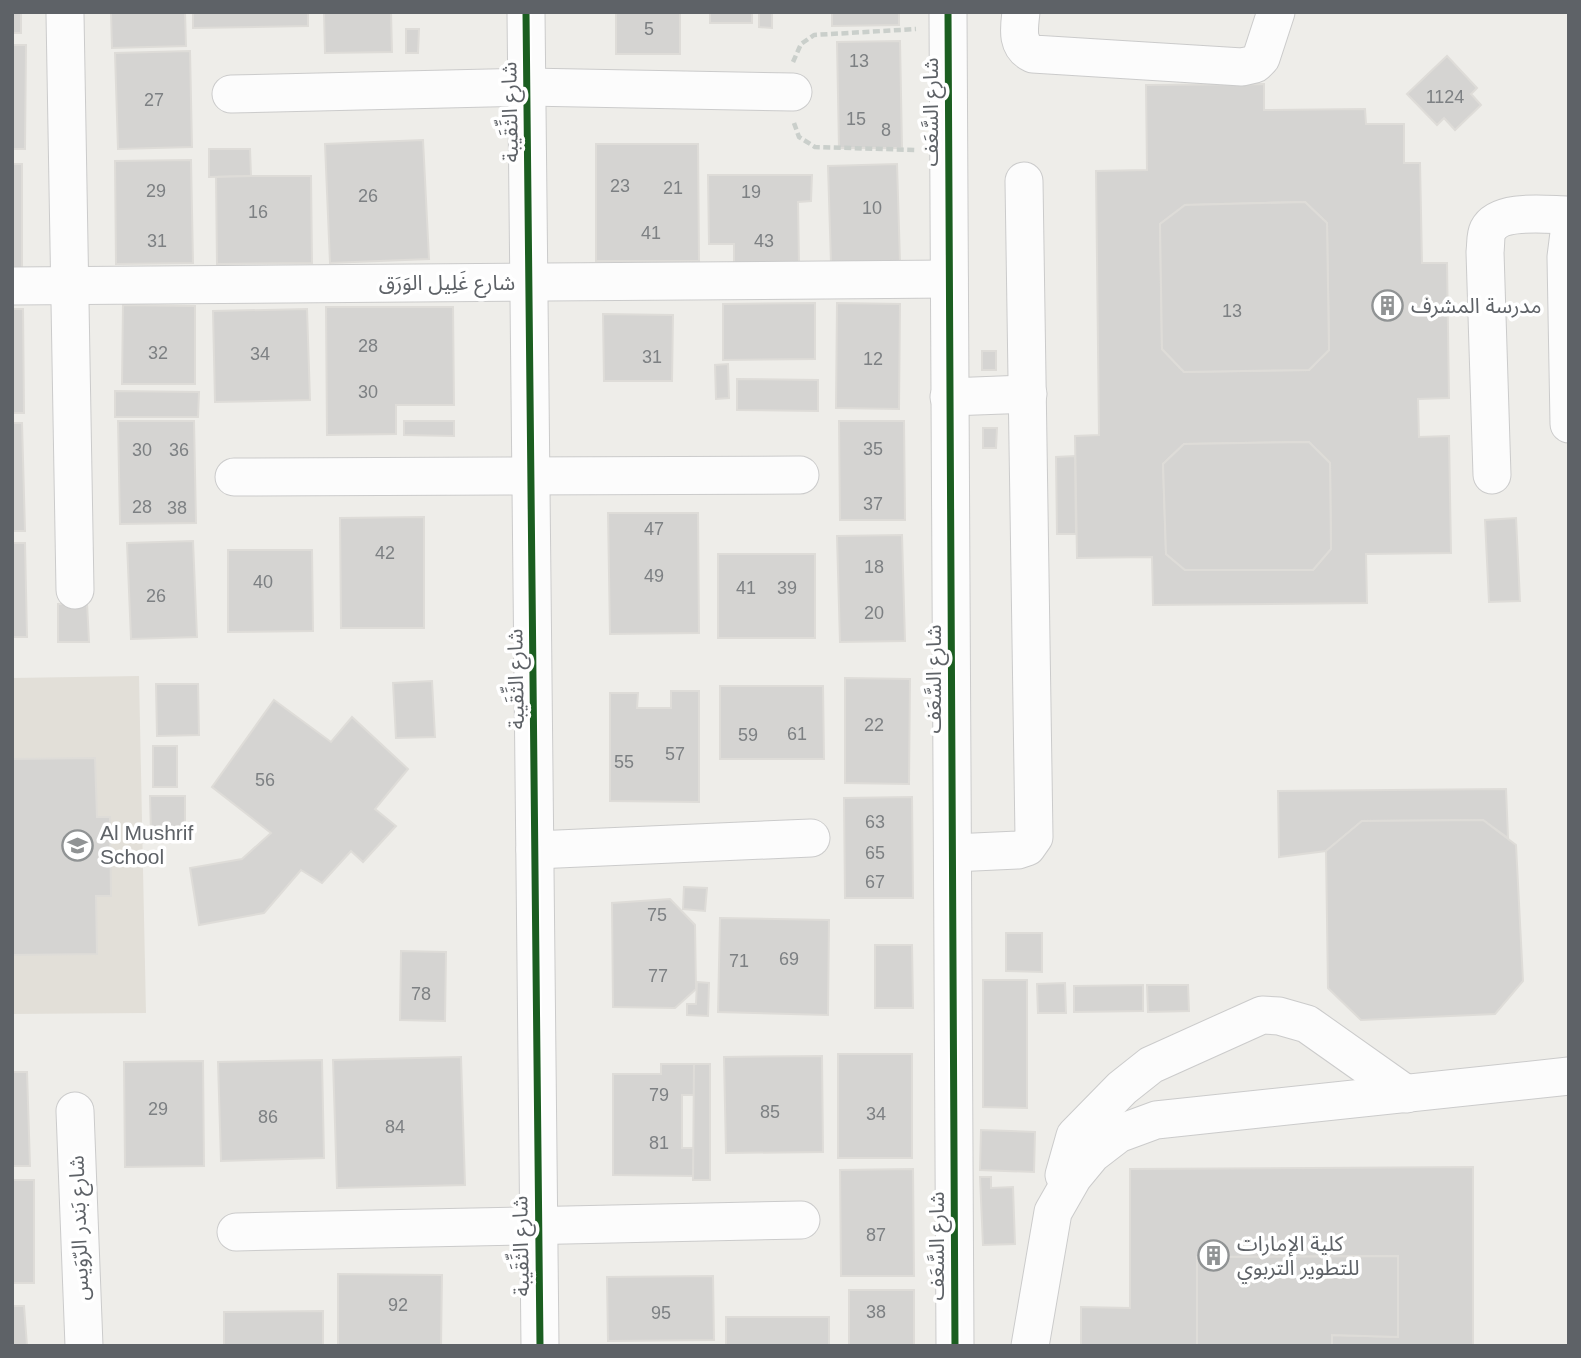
<svg xmlns="http://www.w3.org/2000/svg" width="1581" height="1358" font-family="Arial,'Noto Sans Arabic',sans-serif">
  <style>
    .education { fill: #e2dfd8 }
    .building { fill: #d5d4d2; stroke: #dedcd8; stroke-width: 2; fill-rule: evenodd }
    .lines { fill: none; stroke-linecap: round; stroke-linejoin: round }
    .minor-casing { stroke: #cbcbcb; stroke-width: 39 }
    .path { stroke: #cacfcb; stroke-width: 4.5; stroke-dasharray: 7 3.5; stroke-linecap: butt }
    .minor { stroke: #fcfcfc; stroke-width: 37 }
    .cycleway-casing { stroke: #fff; stroke-width: 11 }
    .cycleway { stroke: #1b5e20; stroke-width: 7 }
    .labels { text-anchor: middle; stroke-width: 7; stroke-linejoin: round; paint-order: stroke }
    .number-label { font-size: 18px; fill: #7d8083 }
    .street-label { font-size: 21px; fill: #5e6267; stroke: #fff }
    .poi-label { font-size: 21px; fill: #5e6267; stroke: #fff; text-anchor: start }
  </style>
  <rect width="100%" height="100%" fill="#eeede9"/>
  <path class="education" d="M139,676L146,1013L12,1014V678Z"/>
  <g class="building">
    <rect x="12" y="12" width="9" height="21"/>
    <path d="M111,12H185L186,46L112,48Z"/>
    <path d="M193,12H308V26L193,28Z"/>
    <path d="M324,12H391L392,52L325,53Z"/>
    <rect x="616" y="12" width="64" height="42"/>
    <rect x="710" y="12" width="42" height="11"/>
    <path d="M759,12H772V28L759,27Z"/>
    <path d="M832,12H899V25L832,26Z"/>
    <path d="M406,29H419L418,53H406Z"/>
    <path d="M900,41L902,148H839L837,42Z"/>
    <path d="M12,45H26L25,149H12Z"/>
    <path d="M190,51L192,147L118,149L115,53Z"/>
    <path d="M1447,56L1477,88L1471,94L1481,105L1455,130L1444,118L1437,125L1407,94Z"/>
    <path d="M1264,84V110L1365,109L1366,124H1404V163H1420L1422,263H1447L1449,398L1418,399L1419,437L1449,436L1451,553L1366,554L1367,603L1153,605L1152,557L1077,558L1075,436L1099,435L1096,171L1147,170L1146,85ZM1305,202L1327,223L1329,350L1309,370L1184,372L1162,349L1160,224L1185,205ZM1309,442L1330,463L1331,549L1313,570H1185L1166,554L1163,464L1184,444Z"/>
    <path d="M423,140L429,259L330,263L325,144Z"/>
    <path d="M596,144H698L699,261H596Z"/>
    <path d="M209,149H250L251,176L209,177Z"/>
    <path d="M191,160L193,263L116,264L115,161Z"/>
    <rect x="12" y="164" width="10" height="105"/>
    <path d="M897,164L900,262L831,264L828,166Z"/>
    <path d="M708,175H812L811,201L798,202L799,264H734V244H709Z"/>
    <path d="M251,176H311L312,263L217,264L216,177Z"/>
    <path d="M1305,202L1327,223L1329,350L1309,370L1184,372L1162,349L1160,224L1185,205Z"/>
    <path d="M815,303V359L723,360V304Z"/>
    <path d="M837,303L900,304L899,409L836,408Z"/>
    <path d="M123,305L195,306V384H122Z"/>
    <path d="M326,307H453L454,405H396V434L327,435Z"/>
    <path d="M12,309H23L24,413H12Z"/>
    <path d="M307,309L310,400L215,402L213,311Z"/>
    <path d="M603,314L673,315L672,381H604Z"/>
    <rect x="982" y="351" width="14" height="19"/>
    <path d="M728,364L729,398L716,399L715,365Z"/>
    <path d="M737,379L818,380V411L737,410Z"/>
    <path d="M115,391L199,392L198,417H115Z"/>
    <path d="M118,421H194L196,523L120,524Z"/>
    <path d="M404,421H454V436L404,435Z"/>
    <path d="M839,421H904L905,520H840Z"/>
    <path d="M12,423H22L25,531H12Z"/>
    <path d="M983,428H997L996,448H983Z"/>
    <path d="M1309,442L1330,463L1331,549L1313,570H1185L1166,554L1163,464L1184,444Z"/>
    <path d="M1075,456L1076,534H1057L1056,457Z"/>
    <path d="M608,513H698L699,633L610,634Z"/>
    <path d="M424,517V628H341L340,518Z"/>
    <path d="M1516,518L1520,601L1489,602L1485,520Z"/>
    <path d="M902,535L905,641L840,642L837,536Z"/>
    <path d="M193,541L197,637L131,639L127,543Z"/>
    <path d="M12,543H25L27,637H12Z"/>
    <path d="M228,550H312L313,631L228,632Z"/>
    <rect x="718" y="554" width="97" height="84"/>
    <path d="M87,603L89,642H58V604Z"/>
    <path d="M845,678L910,679L909,784L845,783Z"/>
    <path d="M432,681L435,737L396,738L393,683Z"/>
    <path d="M156,684H198L199,735L157,736Z"/>
    <path d="M720,686H823L824,759H720Z"/>
    <path d="M671,691H699V802L610,801V693H638L637,708H671Z"/>
    <path d="M274,700L331,742L352,717L408,769L375,809L396,826L363,862L351,851L322,883L301,870L264,913L199,925L190,868L242,859L271,833L212,787Z"/>
    <rect x="153" y="746" width="24" height="41"/>
    <path d="M95,758L97,817H110L111,896H96L97,954L12,955V759Z"/>
    <path d="M1506,789L1508,838L1483,820L1362,821L1326,851L1279,857L1278,791Z"/>
    <path d="M150,796H185V833H151Z"/>
    <path d="M912,797L913,898H845L844,798Z"/>
    <path d="M1483,820L1516,845L1523,981L1495,1014L1361,1020L1328,988L1326,851L1362,821Z"/>
    <path d="M684,887L707,888L705,911L683,909Z"/>
    <path d="M670,899L695,925L696,989L675,1008L613,1007L612,903Z"/>
    <path d="M720,918L829,920L828,1015L718,1012Z"/>
    <path d="M1006,933H1042V972L1006,971Z"/>
    <path d="M875,945H912L913,1008H875Z"/>
    <path d="M401,951L446,952L445,1021L400,1020Z"/>
    <path d="M983,980H1027V1108L983,1107Z"/>
    <path d="M697,982L709,983L708,1016L687,1015V1004H696Z"/>
    <path d="M1065,983L1066,1013H1038L1037,984Z"/>
    <path d="M1143,985V1011L1074,1012V986Z"/>
    <path d="M1147,985H1188L1189,1011L1148,1012Z"/>
    <rect x="838" y="1054" width="74" height="104"/>
    <path d="M822,1056L823,1152L726,1153L724,1057Z"/>
    <path d="M461,1057L465,1185L337,1188L333,1060Z"/>
    <path d="M322,1060L324,1158L221,1161L218,1062Z"/>
    <path d="M203,1061L204,1166L125,1167L124,1062Z"/>
    <path d="M661,1064H694V1095H682V1148H694L693,1176L613,1175V1074H661Z"/>
    <path d="M694,1064H710V1180H693Z"/>
    <path d="M12,1072H27L30,1166H12Z"/>
    <path d="M981,1130L1035,1132L1034,1172L980,1170Z"/>
    <path d="M1473,1167V1346H1332V1335L1398,1337V1256L1197,1257V1346H1081V1307L1130,1308V1169Z"/>
    <path d="M913,1169L914,1276H841L840,1170Z"/>
    <path d="M980,1177H991V1188L1013,1187L1015,1244L983,1245Z"/>
    <rect x="12" y="1180" width="22" height="103"/>
    <path d="M1398,1256V1337L1332,1335V1346H1197V1257Z"/>
    <path d="M338,1274L442,1275L441,1346H338Z"/>
    <path d="M713,1276L714,1340L608,1341L607,1277Z"/>
    <rect x="849" y="1290" width="65" height="56"/>
    <path d="M12,1306H24L27,1346H12Z"/>
    <path d="M323,1311V1346H224V1312Z"/>
    <rect x="726" y="1317" width="103" height="29"/>
  </g>
  <g class="lines">
    <defs>
      <g id="minor">
        <path d="M526,12L540,1346"/>
        <path d="M948,12L955,1346"/>
        <path d="M1021,12C1019,29 1016,46 1033,54L1242,67L1255,64L1261,58L1276,12"/>
        <path d="M65,14L75,590"/>
        <path d="M231,94L527,87L793,92"/>
        <path d="M1569,233L1566,257L1569,424"/>
        <path d="M12,286L949,279"/>
        <path d="M949,397L1028,394"/>
        <path d="M1492,475L1485,252C1486,245 1485,236 1488,230C1499,208 1548,215 1569,215"/>
        <path d="M234,477L800,475"/>
        <path d="M535,850L811,838"/>
        <path d="M953,853L1018,850L1027,847L1034,837L1024,181"/>
        <path d="M75,1111L84,1346"/>
        <path d="M1064,1175L1075,1136L1122,1088L1151,1065L1262,1015L1279,1016L1307,1024L1406,1094"/>
        <path d="M236,1232L801,1220"/>
        <path d="M1030,1346L1053,1212L1073,1177L1092,1154L1118,1134L1156,1120L1569,1076"/>
      </g>
    </defs>
    <use href="#minor" class="minor-casing"/>
    <g class="path">
      <path d="M793,62L801,44L814,35L916,29"/>
      <path d="M794,123L799,137L815,147L916,150"/>
    </g>
    <use href="#minor" class="minor"/>
    <defs>
      <g id="cycleway">
        <path d="M526,12L540,1346"/>
        <path d="M948,12L955,1346"/>
      </g>
    </defs>
    <use href="#cycleway" class="cycleway-casing"/>
    <use href="#cycleway" class="cycleway"/>
  </g>
  <defs>
    <symbol id="building-ring" viewBox="-11 -11 22 22"><circle r="9.5" fill="#fff" stroke="#909394" stroke-width="1.5"/><path d="M-4-6H4V6H1V3H-1V6H-4ZM-2.5-4.3h1.7v1.8h-1.7ZM.8-4.3h1.7v1.8H.8ZM-2.5-1h1.7V.8h-1.7ZM.8-1h1.7V.8H.8Z" fill="#909394"/></symbol>
    <symbol id="school-ring" viewBox="-11 -11 22 22"><circle r="9.5" fill="#fff" stroke="#909394" stroke-width="1.5"/><path d="M0-5L7-2L0 1L-7-2ZM-4 1L0 2.5L4 1V4Q0 6-4 4Z" fill="#909394"/></symbol>
  </defs>
  <g fill-rule="evenodd">
    <use href="#building-ring" x="1370" y="288" width="35" height="35"/>
    <use href="#school-ring" x="60" y="828" width="35" height="35"/>
    <use href="#building-ring" x="1196" y="1238" width="35" height="35"/>
  </g>
  <g class="labels">
    <g class="number-label">
      <text x="649" y="35">5</text>
      <text x="859" y="67">13</text>
      <text x="1445" y="103">1124</text>
      <text x="154" y="106">27</text>
      <text x="856" y="125">15</text>
      <text x="886" y="136">8</text>
      <text x="620" y="192">23</text>
      <text x="673" y="194">21</text>
      <text x="156" y="197">29</text>
      <text x="751" y="198">19</text>
      <text x="368" y="202">26</text>
      <text x="872" y="214">10</text>
      <text x="258" y="218">16</text>
      <text x="651" y="239">41</text>
      <text x="157" y="247">31</text>
      <text x="764" y="247">43</text>
      <text x="1232" y="317">13</text>
      <text x="368" y="352">28</text>
      <text x="158" y="359">32</text>
      <text x="260" y="360">34</text>
      <text x="652" y="363">31</text>
      <text x="873" y="365">12</text>
      <text x="368" y="398">30</text>
      <text x="873" y="455">35</text>
      <text x="142" y="456">30</text>
      <text x="179" y="456">36</text>
      <text x="873" y="510">37</text>
      <text x="142" y="513">28</text>
      <text x="177" y="514">38</text>
      <text x="654" y="535">47</text>
      <text x="385" y="559">42</text>
      <text x="874" y="573">18</text>
      <text x="654" y="582">49</text>
      <text x="263" y="588">40</text>
      <text x="746" y="594">41</text>
      <text x="787" y="594">39</text>
      <text x="156" y="602">26</text>
      <text x="874" y="619">20</text>
      <text x="874" y="731">22</text>
      <text x="797" y="740">61</text>
      <text x="748" y="741">59</text>
      <text x="675" y="760">57</text>
      <text x="624" y="768">55</text>
      <text x="265" y="786">56</text>
      <text x="875" y="828">63</text>
      <text x="875" y="859">65</text>
      <text x="875" y="888">67</text>
      <text x="657" y="921">75</text>
      <text x="789" y="965">69</text>
      <text x="739" y="967">71</text>
      <text x="658" y="982">77</text>
      <text x="421" y="1000">78</text>
      <text x="659" y="1101">79</text>
      <text x="158" y="1115">29</text>
      <text x="770" y="1118">85</text>
      <text x="876" y="1120">34</text>
      <text x="268" y="1123">86</text>
      <text x="395" y="1133">84</text>
      <text x="659" y="1149">81</text>
      <text x="876" y="1241">87</text>
      <text x="398" y="1311">92</text>
      <text x="876" y="1318">38</text>
      <text x="661" y="1319">95</text>
    </g>
    <g class="street-label">
      <text transform="translate(510 112) rotate(-91)" y="7">شارع الثِّقَيبة</text>
      <text transform="translate(931 112) rotate(-90)" y="7">شارع السَّعَف</text>
      <text x="447" y="290">شارع غَلِيل الوَرَق</text>
      <text transform="translate(516 679) rotate(-91)" y="7">شارع الثِّقَيبة</text>
      <text transform="translate(934 679) rotate(-90)" y="7">شارع السَّعَف</text>
      <text transform="translate(79 1228) rotate(-92)" y="7">شارع بَندر الرّوَيس</text>
      <text transform="translate(521 1246) rotate(-91)" y="7">شارع الثِّقَيبة</text>
      <text transform="translate(937 1246) rotate(-90)" y="7">شارع السَّعَف</text>
    </g>
    <g class="poi-label">
      <text x="1411" y="313">مدرسة المشرف</text>
      <text x="100" y="840">Al Mushrif<tspan x="100" dy="24">School</tspan></text>
      <text x="1237" y="1251">كلية الإمارات<tspan x="1237" dy="24">للتطوير التربوي</tspan></text>
    </g>
  </g>
  <rect width="1581" height="1358" fill="none" stroke="#5e6267" stroke-width="28"/>
</svg>
